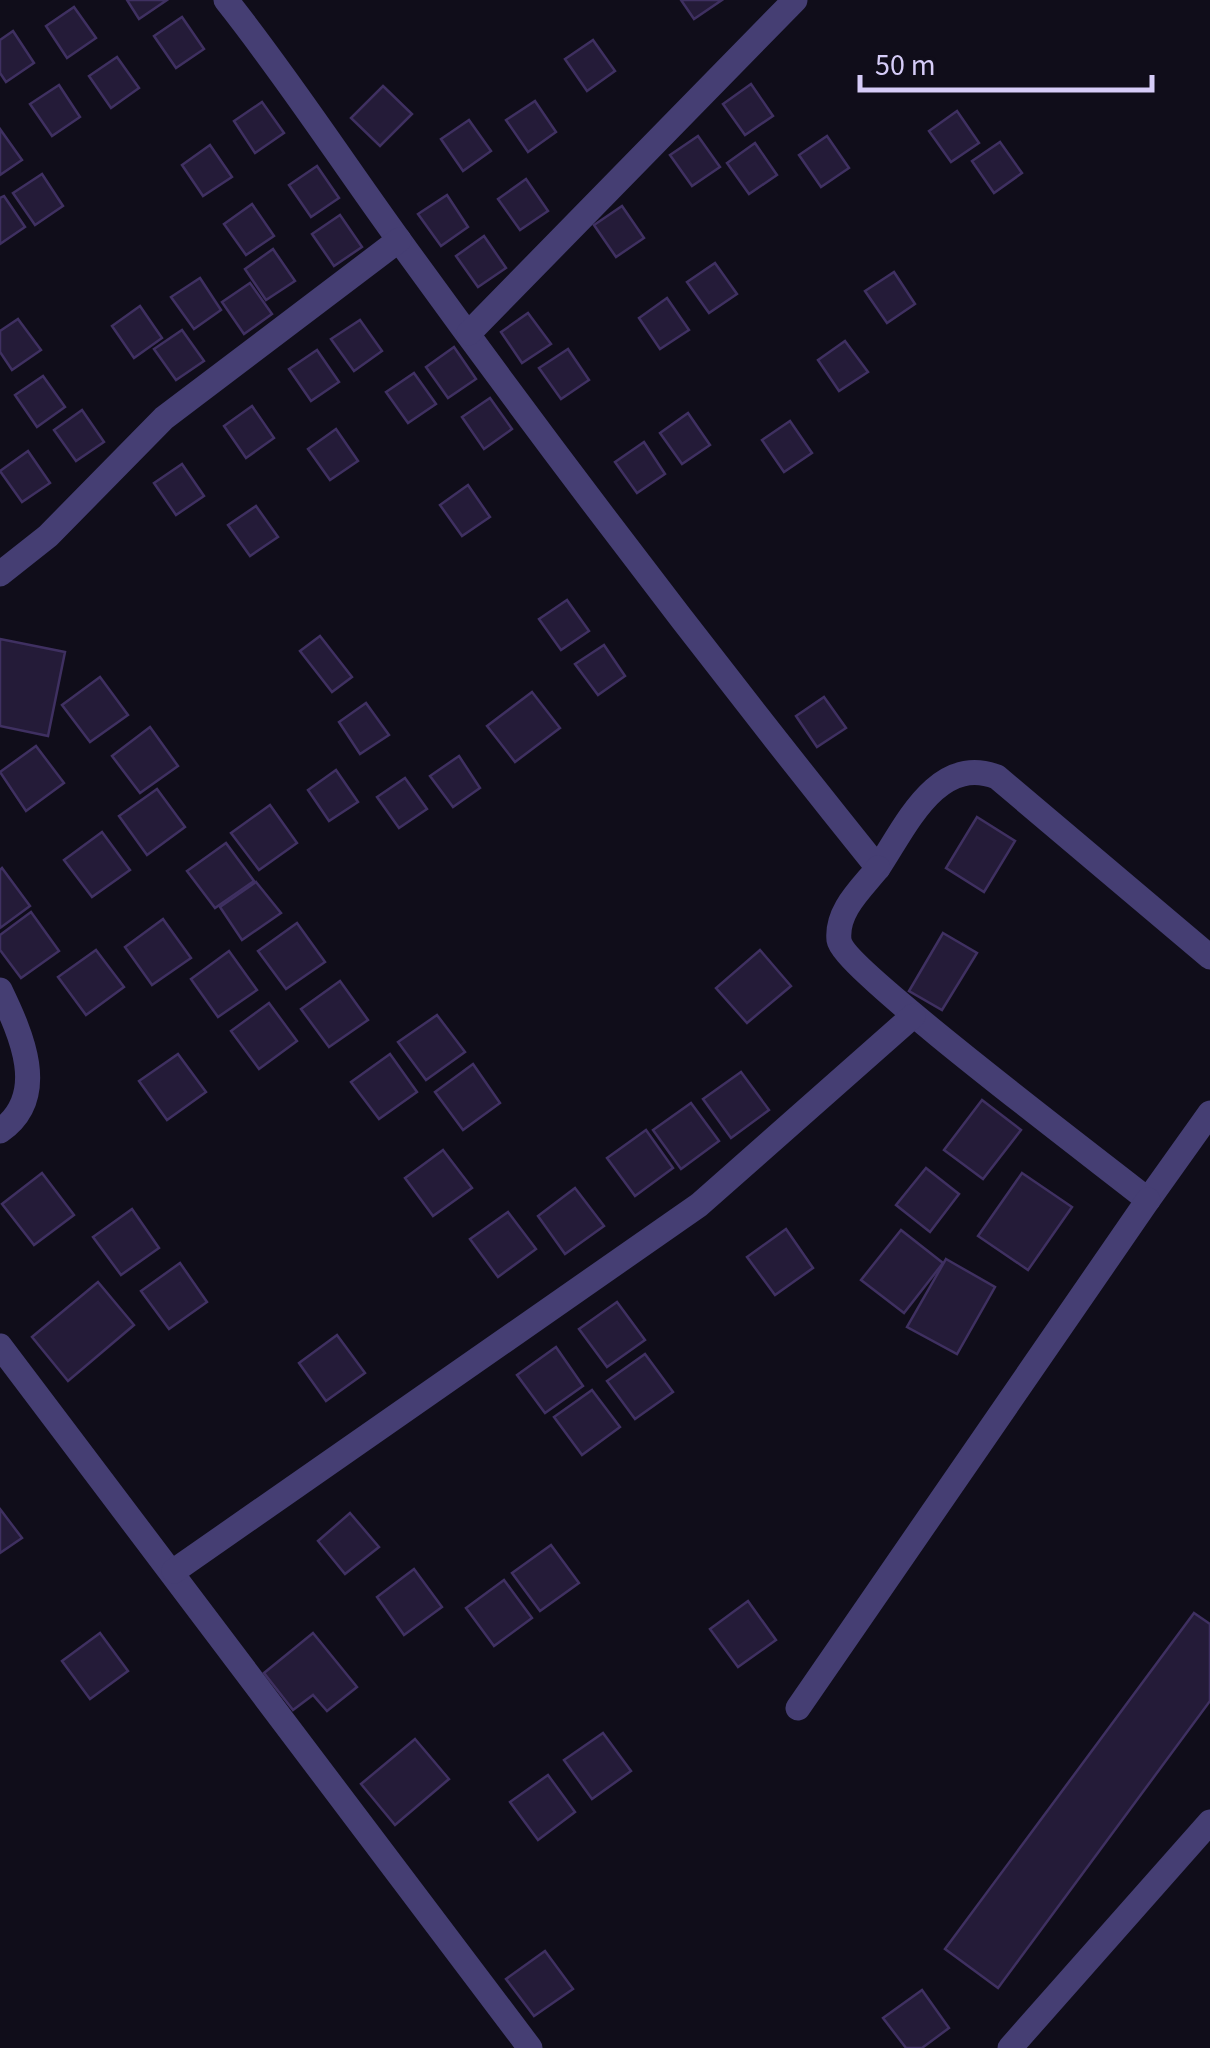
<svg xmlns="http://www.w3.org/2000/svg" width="1210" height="2048" font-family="'Source Sans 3',sans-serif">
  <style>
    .building { fill: #241b38; stroke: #3f3061; stroke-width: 2.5 }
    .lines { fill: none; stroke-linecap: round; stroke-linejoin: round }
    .minor { stroke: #453e73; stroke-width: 25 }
  </style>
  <rect width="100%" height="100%" fill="#100d1a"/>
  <g class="building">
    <path d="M127,0H167L139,19Z"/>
    <path d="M681,0H722L694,19Z"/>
    <path d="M74,7L96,38L67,58L46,26Z"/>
    <path d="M182,17L204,49L176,68L154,36Z"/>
    <path d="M13,31L34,63L6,82L0,73V40Z"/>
    <path d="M593,40L615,71L587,91L565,59Z"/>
    <path d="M117,57L139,88L111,108L89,76Z"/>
    <path d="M751,84L773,116L745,135L723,104Z"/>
    <path d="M59,85L80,117L52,136L30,104Z"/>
    <path d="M383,86L412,114L380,146L351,118Z"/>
    <path d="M535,101L556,132L528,152L506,120Z"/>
    <path d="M262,102L284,133L255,153L234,121Z"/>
    <path d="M957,111L979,143L951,162L929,131Z"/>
    <path d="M469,120L491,151L463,171L441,139Z"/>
    <path d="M0,129L22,160L0,175Z"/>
    <path d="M698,136L720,167L692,186L670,155Z"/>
    <path d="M827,136L849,168L821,187L799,155Z"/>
    <path d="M1000,142L1022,173L994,193L972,161Z"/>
    <path d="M755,143L777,175L749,194L727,163Z"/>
    <path d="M210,145L232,177L203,196L182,165Z"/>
    <path d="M317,166L339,198L311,217L289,185Z"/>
    <path d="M42,174L63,206L35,225L13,193Z"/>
    <path d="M526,179L548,211L520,230L498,199Z"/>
    <path d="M447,195L468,227L441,246L418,214Z"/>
    <path d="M4,196L25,227L0,244V198Z"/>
    <path d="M252,204L274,236L246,255L224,224Z"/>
    <path d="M622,206L644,238L616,257L594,225Z"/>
    <path d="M340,215L362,247L334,266L312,234Z"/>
    <path d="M484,236L506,268L478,287L456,256Z"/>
    <path d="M273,249L295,281L266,300L245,269Z"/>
    <path d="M715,263L737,294L709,313L687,282Z"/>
    <path d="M894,272L915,304L887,323L865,291Z"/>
    <path d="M200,278L221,310L194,329L171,297Z"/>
    <path d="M250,283L272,314L244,334L222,302Z"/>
    <path d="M667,298L689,330L660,349L639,318Z"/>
    <path d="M140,306L162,338L134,358L112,326Z"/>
    <path d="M528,313L551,344L522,363L501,332Z"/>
    <path d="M18,319L41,350L12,370L0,352V331Z"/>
    <path d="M360,320L382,351L354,371L331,339Z"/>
    <path d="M182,330L204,361L176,380L154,349Z"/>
    <path d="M845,341L868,372L839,391L818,360Z"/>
    <path d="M454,347L476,379L448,398L426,367Z"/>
    <path d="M568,349L589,380L561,399L539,368Z"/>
    <path d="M317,350L339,382L311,401L289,369Z"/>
    <path d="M414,373L436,404L408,423L386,392Z"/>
    <path d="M43,376L65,407L37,427L15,395Z"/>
    <path d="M490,398L512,429L484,449L462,417Z"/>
    <path d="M252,406L274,438L246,458L224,426Z"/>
    <path d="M82,410L104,442L76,461L54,430Z"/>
    <path d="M688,413L710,445L682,464L660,433Z"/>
    <path d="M790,421L812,453L784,472L762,440Z"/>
    <path d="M336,429L358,461L330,480L308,449Z"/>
    <path d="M644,442L665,474L637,493L615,462Z"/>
    <path d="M28,451L50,483L22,502L0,471Z"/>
    <path d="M182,464L204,496L176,515L154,483Z"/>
    <path d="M468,485L490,517L462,536L440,505Z"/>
    <path d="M256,506L278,537L250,556L228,525Z"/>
    <path d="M567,600L589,631L561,650L539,619Z"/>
    <path d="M320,636L352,677L332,692L300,651Z"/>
    <path d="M0,639L65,652L48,736L0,726Z"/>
    <path d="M604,645L625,676L598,695L575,664Z"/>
    <path d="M100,677L128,715L90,742L62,705Z"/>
    <path d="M532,692L560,728L515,762L487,726Z"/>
    <path d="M824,697L846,728L817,747L796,716Z"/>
    <path d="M366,703L389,735L360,754L339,722Z"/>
    <path d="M150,727L178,766L140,793L112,756Z"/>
    <path d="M36,746L64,783L26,811L0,772Z"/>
    <path d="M459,756L480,788L453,807L430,776Z"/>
    <path d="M336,770L358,802L329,821L308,790Z"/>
    <path d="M405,778L427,809L399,828L377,797Z"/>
    <path d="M157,789L185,827L147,855L119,816Z"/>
    <path d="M270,805L297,843L259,870L231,833Z"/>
    <path d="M977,817L1015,841L984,892L946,868Z"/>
    <path d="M102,832L130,870L92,897L64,860Z"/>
    <path d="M226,843L254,881L215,908L187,871Z"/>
    <path d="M2,868L30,906L0,928V870Z"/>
    <path d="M256,882L281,913L242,940L220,907Z"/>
    <path d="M31,912L59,951L21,978L0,950V935Z"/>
    <path d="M163,919L191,958L152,985L125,947Z"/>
    <path d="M297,923L325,962L286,989L258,951Z"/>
    <path d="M943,933L977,953L942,1010L909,991Z"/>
    <path d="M96,950L124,987L86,1015L58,977Z"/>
    <path d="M760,950L791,986L747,1023L716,988Z"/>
    <path d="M229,951L257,990L218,1017L191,979Z"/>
    <path d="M340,981L368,1020L329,1047L301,1009Z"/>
    <path d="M269,1003L297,1041L259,1069L231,1031Z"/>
    <path d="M437,1015L465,1052L426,1080L398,1042Z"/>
    <path d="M178,1054L206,1092L167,1120L139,1081Z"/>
    <path d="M390,1054L417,1092L379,1119L351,1082Z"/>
    <path d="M473,1064L500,1103L463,1130L435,1092Z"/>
    <path d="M741,1072L769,1110L731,1138L703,1099Z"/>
    <path d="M982,1100L1021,1130L983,1179L944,1150Z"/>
    <path d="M691,1103L719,1141L681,1169L653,1130Z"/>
    <path d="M646,1130L673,1168L635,1196L607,1158Z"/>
    <path d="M443,1150L472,1188L433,1216L405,1178Z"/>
    <path d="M926,1168L959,1194L930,1232L896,1205Z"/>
    <path d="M42,1173L74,1215L34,1245L2,1204Z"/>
    <path d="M1022,1173L1072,1207L1028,1270L978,1236Z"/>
    <path d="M575,1188L604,1226L565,1254L538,1216Z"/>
    <path d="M132,1209L159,1248L121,1275L93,1237Z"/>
    <path d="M508,1212L536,1249L498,1277L470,1239Z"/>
    <path d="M786,1229L813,1268L775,1295L747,1257Z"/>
    <path d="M901,1230L943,1263L904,1313L861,1280Z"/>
    <path d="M946,1259L995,1287L957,1354L907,1327Z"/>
    <path d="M180,1263L207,1302L169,1329L141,1291Z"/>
    <path d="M98,1282L134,1325L68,1381L32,1337Z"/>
    <path d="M617,1302L645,1340L607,1367L579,1329Z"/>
    <path d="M337,1335L365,1373L326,1401L299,1363Z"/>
    <path d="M556,1347L583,1386L545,1413L517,1375Z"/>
    <path d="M645,1354L673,1392L635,1419L607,1381Z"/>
    <path d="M592,1390L620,1427L582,1455L554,1417Z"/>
    <path d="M0,1509L22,1538L0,1553Z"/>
    <path d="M350,1513L379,1547L345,1574L318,1541Z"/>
    <path d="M551,1545L579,1583L540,1611L512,1573Z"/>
    <path d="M414,1569L442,1607L404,1635L377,1597Z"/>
    <path d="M504,1580L532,1618L494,1646L466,1608Z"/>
    <path d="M748,1601L776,1640L738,1667L710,1629Z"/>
    <path d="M1194,1613L1210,1624V1701L998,1988L945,1949Z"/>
    <path d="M100,1633L128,1671L90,1699L62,1661Z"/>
    <path d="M313,1633L357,1687L327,1711L313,1695L293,1710L264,1673Z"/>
    <path d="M603,1733L631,1771L592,1799L564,1760Z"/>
    <path d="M415,1739L449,1779L395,1825L361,1784Z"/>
    <path d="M548,1775L575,1812L538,1840L510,1802Z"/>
    <path d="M545,1951L573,1989L534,2016L506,1979Z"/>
    <path d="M922,1990L949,2028L922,2048H906L883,2018Z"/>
  </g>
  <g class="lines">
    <g class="minor">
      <path d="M226,0C288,78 341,160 399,240C553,453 713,663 878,868C906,826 937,754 997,777L1210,957"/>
      <path d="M469,333L795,0"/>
      <path d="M0,574L48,536L164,418L399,240"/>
      <path d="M878,868C861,889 836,911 839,940C843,969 1106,1166 1148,1200L1210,1113"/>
      <path d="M0,990C21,1034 50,1096 0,1131"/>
      <path d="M0,1346L530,2048"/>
      <path d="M174,1571L699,1205L913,1016"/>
      <path d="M798,1708L1148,1200"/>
      <path d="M1010,2048L1210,1822"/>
    </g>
  </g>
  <path d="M860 75v15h292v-15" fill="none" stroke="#d6ccf8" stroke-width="5"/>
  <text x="875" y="75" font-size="30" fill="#d6ccf8" stroke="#100d1a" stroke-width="8" paint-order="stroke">50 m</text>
</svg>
